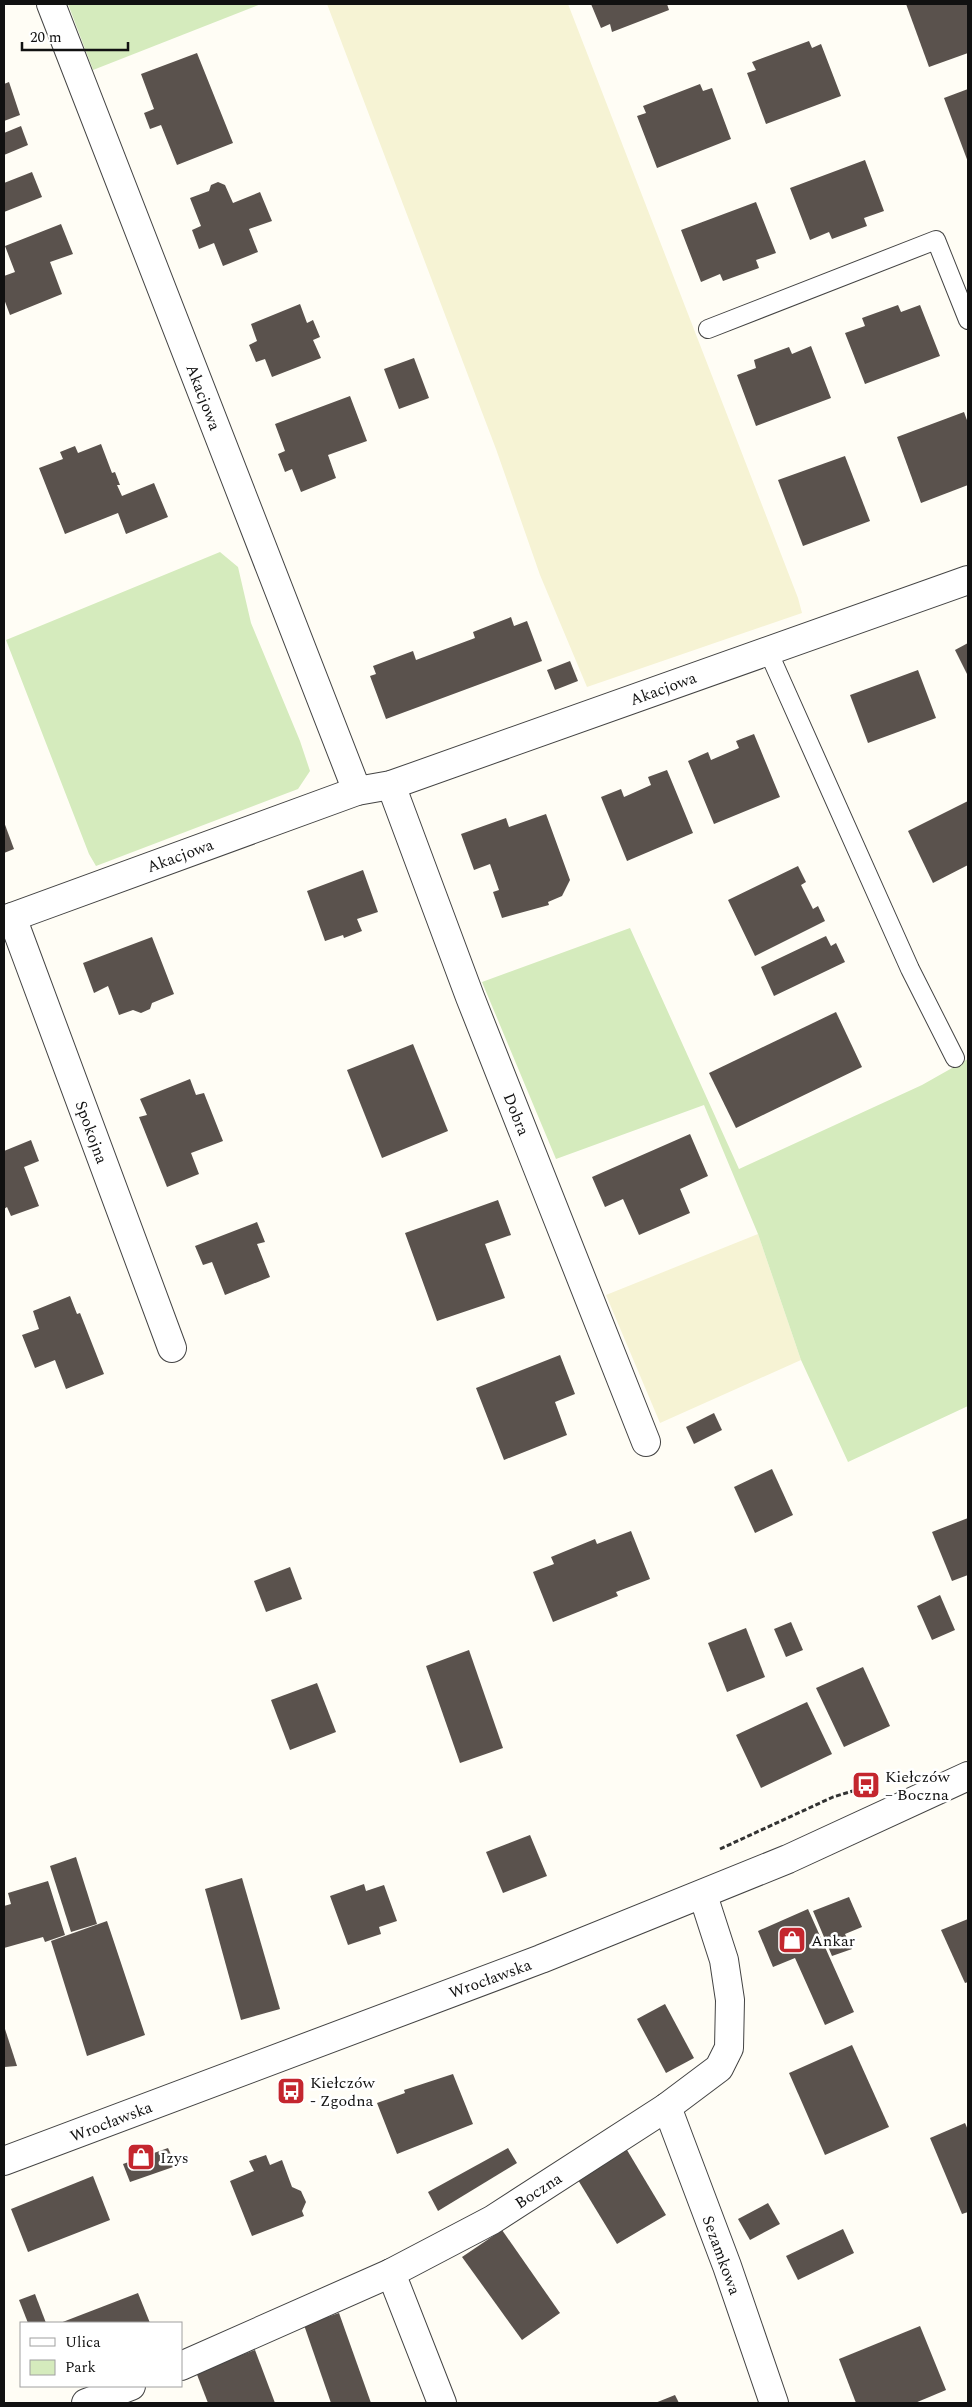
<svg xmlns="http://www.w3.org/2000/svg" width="972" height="2407" font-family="Spectral,serif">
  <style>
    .farmland { fill: #f6f3d4 }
    .green { fill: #d5ebbd }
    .building { fill: #5a524d }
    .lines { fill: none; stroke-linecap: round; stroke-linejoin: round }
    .service-casing { stroke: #444; stroke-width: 20 }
    .minor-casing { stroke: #444; stroke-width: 30 }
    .tertiary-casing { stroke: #444; stroke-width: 30 }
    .path { stroke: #333; stroke-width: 3; stroke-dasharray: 5 2.5; stroke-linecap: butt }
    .service { stroke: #fff; stroke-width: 18 }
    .minor { stroke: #fff; stroke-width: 28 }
    .tertiary { stroke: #fff; stroke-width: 28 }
    .labels { text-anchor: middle; stroke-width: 5; stroke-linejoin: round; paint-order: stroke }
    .street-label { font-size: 16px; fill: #111; stroke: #fff }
    .poi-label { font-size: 16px; fill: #111; stroke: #fff; text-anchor: start }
  </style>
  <rect width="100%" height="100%" fill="#fffdf5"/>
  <g class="farmland">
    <path d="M327,4H568L798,598L802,613L587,687L540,575L496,449Z"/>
    <path d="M758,1234L801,1360L660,1423L606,1295Z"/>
  </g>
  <g class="green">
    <path d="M68,4H261L93,70Z"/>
    <path d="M220,552L238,567L251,623L300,741L310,771L298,789L96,866L89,854L6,640Z"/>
    <path d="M630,928L739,1169L922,1085L968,1059V1406L848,1462L801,1360L758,1234L704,1105L556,1159L482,982Z"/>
  </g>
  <g class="building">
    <path d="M591,4H667L669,10L612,32L610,24L601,28Z"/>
    <path d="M906,4H968V53L929,67Z"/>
    <path d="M809,41L812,48L821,44L841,96L766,124L747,73L756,70L752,62Z"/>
    <path d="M197,53L233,143L177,165L161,125L150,129L144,113L154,109L141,74Z"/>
    <path d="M9,82L20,115L4,121V84Z"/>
    <path d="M700,84L703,91L712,88L731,139L657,168L637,116L646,113L643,106Z"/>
    <path d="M968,89V162L944,98Z"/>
    <path d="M21,126L28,145L4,155V133Z"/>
    <path d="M865,160L884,211L864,218L867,226L832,239L829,232L810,240L790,188Z"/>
    <path d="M32,172L42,197L4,212V183Z"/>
    <path d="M218,182L225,185L233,203L260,192L272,221L249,229L258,252L223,266L214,243L199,249L192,230L201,226L190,198L209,191L211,185Z"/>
    <path d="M756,202L776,253L756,260L759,268L723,281L720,274L701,282L681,230Z"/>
    <path d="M61,224L73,254L50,262L62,294L10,315L4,299V276L15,272L5,246Z"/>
    <path d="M300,304L307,323L313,320L320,337L313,340L321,358L272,377L265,359L256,362L249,345L257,341L251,324Z"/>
    <path d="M898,305L901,312L920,305L940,356L865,384L845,333L865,326L862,318Z"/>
    <path d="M811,346L831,398L756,426L737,375L756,368L754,360L789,347L792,354Z"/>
    <path d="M414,358L429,398L399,409L384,369Z"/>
    <path d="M350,396L367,441L328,455L336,478L301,492L292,469L285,472L278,454L285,451L275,424Z"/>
    <path d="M964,412L968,423V485L921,503L897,437Z"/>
    <path d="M101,444L112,473L115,472L120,485H117L122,496L154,483L168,517L126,534L118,513L65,534L39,468L63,459L60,452L75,446L78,453Z"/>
    <path d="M845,456L870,521L803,546L778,480Z"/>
    <path d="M511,617L514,626L527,621L542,661L386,719L370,676L376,674L373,666L413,651L416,660L475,638L473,632Z"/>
    <path d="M968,643V676L955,650Z"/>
    <path d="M570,661L578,681L555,690L547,670Z"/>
    <path d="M918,670L936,718L868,743L850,695Z"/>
    <path d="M754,734L780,797L714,824L688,761L708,752L711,760L739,748L736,741Z"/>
    <path d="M667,770L693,833L627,861L601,797L621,789L624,797L651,785L648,777Z"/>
    <path d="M968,801V865L933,883L908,831Z"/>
    <path d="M546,814L570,880L562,896L548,902L549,905L502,918L493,892L499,890L490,864L474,870L461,834L506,818L509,827Z"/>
    <path d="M4,822L14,849L4,853Z"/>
    <path d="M798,866L806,882L801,885L813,909L818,906L825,921L755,956L728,900Z"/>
    <path d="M363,870L378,912L357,919L362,931L344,938L343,935L325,941L307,891Z"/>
    <path d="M826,936L831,946L836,943L845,962L774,996L761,967Z"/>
    <path d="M152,937L174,994L152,1003L150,1009L141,1013L133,1010L119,1015L108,986L94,993L83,963Z"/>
    <path d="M836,1012L862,1067L736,1128L709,1073Z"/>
    <path d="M413,1044L448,1131L382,1158L347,1070Z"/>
    <path d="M190,1079L196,1095L204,1093L223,1141L191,1153L199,1174L167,1187L139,1117L147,1115L140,1099Z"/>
    <path d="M690,1134L708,1176L680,1189L690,1213L639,1235L623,1199L605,1207L592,1177Z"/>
    <path d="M31,1140L39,1161L24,1167L39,1206L11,1216L7,1207L4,1209V1151Z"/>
    <path d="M498,1200L511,1235L485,1244L505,1298L437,1321L405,1233Z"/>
    <path d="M257,1222L265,1242L257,1244L270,1277L225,1295L212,1262L203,1265L195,1246Z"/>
    <path d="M70,1296L77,1314L80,1313L104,1374L66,1389L55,1360L35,1368L22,1335L39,1329L33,1311Z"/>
    <path d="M560,1355L575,1394L555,1402L567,1435L504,1460L476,1388Z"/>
    <path d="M714,1413L722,1430L694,1444L686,1427Z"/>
    <path d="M772,1469L793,1515L755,1533L734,1487Z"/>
    <path d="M968,1518V1575L952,1581L932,1532Z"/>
    <path d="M631,1531L650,1579L616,1592L618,1596L553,1622L533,1572L554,1564L551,1557L595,1539L597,1544Z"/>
    <path d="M290,1567L302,1599L266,1612L254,1581Z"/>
    <path d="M940,1595L955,1630L932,1640L917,1606Z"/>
    <path d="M791,1622L803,1650L786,1657L774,1629Z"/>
    <path d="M746,1628L765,1677L727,1692L708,1643Z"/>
    <path d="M469,1650L503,1748L460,1763L426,1666Z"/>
    <path d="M863,1667L890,1726L844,1747L816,1688Z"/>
    <path d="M317,1683L336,1732L290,1750L271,1700Z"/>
    <path d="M807,1702L832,1754L761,1788L736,1735Z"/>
    <path d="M530,1835L547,1876L503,1893L486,1852Z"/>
    <path d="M76,1857L97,1924L71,1932L50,1866Z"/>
    <path d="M242,1878L280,2009L241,2020L205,1889Z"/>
    <path d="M48,1881L65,1935L45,1942L43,1937L4,1948V1906L11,1904L8,1893Z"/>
    <path d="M364,1884L366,1891L384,1885L397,1921L379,1927L381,1934L348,1945L330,1896Z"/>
    <path d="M849,1897L862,1927L845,1934L852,1949L832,1956L813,1911Z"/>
    <path d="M808,1909L854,2012L825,2025L795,1958L773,1967L758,1931Z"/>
    <path d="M968,1919V1982L965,1983L941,1930Z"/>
    <path d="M107,1921L145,2035L87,2056L51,1941Z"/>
    <path d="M665,2004L694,2058L666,2073L637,2019Z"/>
    <path d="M4,2026L17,2066L4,2067Z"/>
    <path d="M852,2045L889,2127L825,2155L789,2073Z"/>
    <path d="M453,2074L473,2124L397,2154L377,2103L405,2093L404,2090Z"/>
    <path d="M965,2123L968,2130V2212L962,2214L930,2138Z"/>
    <path d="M168,2148L176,2166L130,2182L123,2164Z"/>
    <path d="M508,2148L517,2163L438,2211L428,2192Z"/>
    <path d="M627,2150L666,2215L617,2244L578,2180Z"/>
    <path d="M266,2155L270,2165L282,2160L292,2187L301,2191L306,2202L302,2211L304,2216L252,2236L230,2181L254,2171L249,2161Z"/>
    <path d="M93,2176L110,2220L28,2252L11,2209Z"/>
    <path d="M768,2203L780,2224L750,2240L738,2219Z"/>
    <path d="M843,2229L854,2253L798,2280L786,2256Z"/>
    <path d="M502,2230L560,2313L522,2340L462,2257Z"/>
    <path d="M138,2293L150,2323H60Z"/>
    <path d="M35,2294L46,2323H28L19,2300Z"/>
    <path d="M339,2313L371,2403H331L304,2325Z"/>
    <path d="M920,2326L946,2390L915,2403H856L839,2359Z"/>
    <path d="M255,2350L275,2403H208L196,2372Z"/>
    <path d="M675,2395L679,2403H655Z"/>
  </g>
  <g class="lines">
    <defs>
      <g id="service">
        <path d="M708,329L936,240L968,320"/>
        <path d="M768,651L910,969L955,1058"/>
      </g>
      <g id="minor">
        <path d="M51,4L357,791"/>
        <path d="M391,785L470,997L646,1442"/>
        <path d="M12,917L172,1348"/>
        <path d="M4,920L357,791L391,785L968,580"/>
        <path d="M667,2107L727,2266L774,2403"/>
        <path d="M391,2273L442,2403"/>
        <path d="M181,2366L391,2273L492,2220L667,2107L719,2068L729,2048L730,2000L724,1960L703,1895"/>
        <path d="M86,2403L131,2386"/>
      </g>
      <path id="tertiary" d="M4,2161L541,1959L788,1859L968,1776"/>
    </defs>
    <use href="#service" class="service-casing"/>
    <use href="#minor" class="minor-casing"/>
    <use href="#tertiary" class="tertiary-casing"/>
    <path class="path" d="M720,1849L833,1797L856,1790"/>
    <use href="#service" class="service"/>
    <use href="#minor" class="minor"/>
    <use href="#tertiary" class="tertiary"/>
  </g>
  <defs>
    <symbol id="bus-square" viewBox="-11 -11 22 22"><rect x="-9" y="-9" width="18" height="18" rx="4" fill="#c4262e" stroke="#fff"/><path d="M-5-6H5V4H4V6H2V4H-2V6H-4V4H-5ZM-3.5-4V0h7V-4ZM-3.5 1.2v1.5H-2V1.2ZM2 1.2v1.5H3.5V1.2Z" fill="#fff"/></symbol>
    <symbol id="shop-square" viewBox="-11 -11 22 22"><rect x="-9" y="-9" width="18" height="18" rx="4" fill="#c4262e" stroke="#fff"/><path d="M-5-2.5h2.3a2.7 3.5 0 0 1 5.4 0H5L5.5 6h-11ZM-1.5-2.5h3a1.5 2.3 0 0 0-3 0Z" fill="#fff"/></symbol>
  </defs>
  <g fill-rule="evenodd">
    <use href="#bus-square" x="850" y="1769" width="32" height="32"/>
    <use href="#shop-square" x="776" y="1924" width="32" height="32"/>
    <use href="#bus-square" x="275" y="2075" width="32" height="32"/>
    <use href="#shop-square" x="125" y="2141" width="32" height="32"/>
  </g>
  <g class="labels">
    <g class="street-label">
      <text transform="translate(204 397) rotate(69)" y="6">Akacjowa</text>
      <text transform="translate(663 688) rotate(-20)" y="6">Akacjowa</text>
      <text transform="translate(180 855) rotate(-20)" y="6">Akacjowa</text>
      <text transform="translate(517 1114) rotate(68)" y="6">Dobra</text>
      <text transform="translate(92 1132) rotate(70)" y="6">Spokojna</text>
      <text transform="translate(490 1978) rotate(-20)" y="6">Wrocławska</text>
      <text transform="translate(111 2121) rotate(-21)" y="6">Wrocławska</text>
      <text transform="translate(538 2190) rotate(-33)" y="6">Boczna</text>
      <text transform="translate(722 2255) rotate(70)" y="6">Sezamkowa</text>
    </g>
    <g class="poi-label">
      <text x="885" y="1782">Kiełczów<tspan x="885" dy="18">– Boczna</tspan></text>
      <text x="811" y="1946">Ankar</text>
      <text x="310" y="2088">Kiełczów<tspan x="310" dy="18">- Zgodna</tspan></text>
      <text x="160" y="2163">Izys</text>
    </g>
  </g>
  <rect width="972" height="2407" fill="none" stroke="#111111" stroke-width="10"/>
  <rect x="20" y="2322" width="162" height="65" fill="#ffffff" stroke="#a0a0a0"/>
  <rect x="30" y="2338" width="25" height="8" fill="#ffffff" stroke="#a0a0a0"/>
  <text x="65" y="2347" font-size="15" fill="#111111">Ulica</text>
  <rect x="30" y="2360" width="25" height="15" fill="#d5ebbd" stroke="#a0a0a0"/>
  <text x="65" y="2372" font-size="15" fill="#111111">Park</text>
  <path d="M22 42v8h106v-8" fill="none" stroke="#111111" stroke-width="2.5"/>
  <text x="30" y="42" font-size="15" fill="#111111" stroke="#ffffff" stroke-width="4" paint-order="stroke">20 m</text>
</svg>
